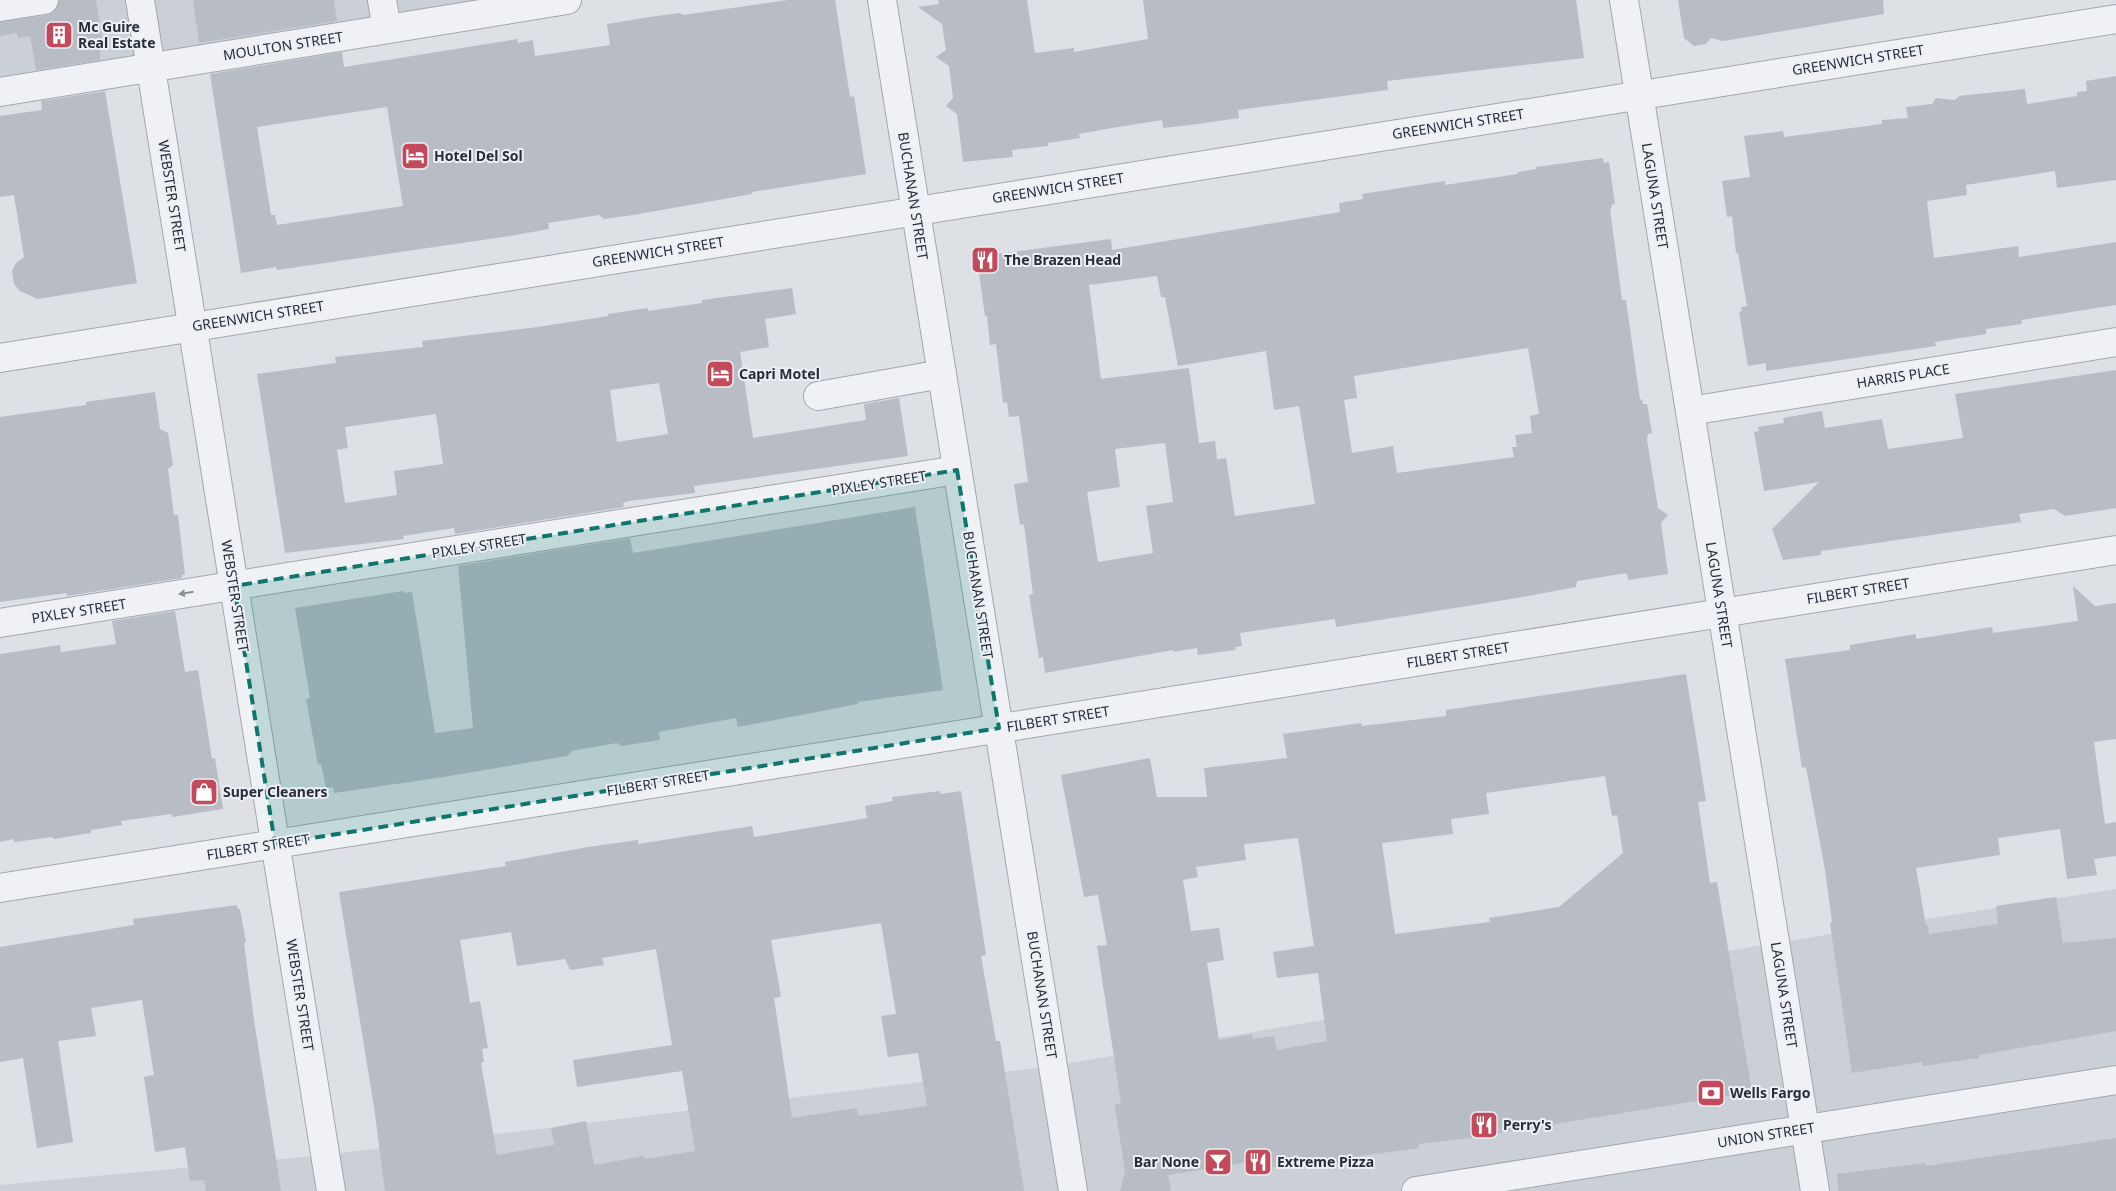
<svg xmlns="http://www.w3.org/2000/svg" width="2116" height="1191" font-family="'Noto Sans',sans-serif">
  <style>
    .built { fill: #cbcfd6 }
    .building { fill: #b7bcc5; fill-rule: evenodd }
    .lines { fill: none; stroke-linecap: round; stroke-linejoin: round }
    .minor-casing { stroke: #a3a7ae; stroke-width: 30 }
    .minor { stroke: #eff1f4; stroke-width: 28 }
    .oneway { fill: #8b9097 }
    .marked { fill: #0f766e; fill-opacity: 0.2; stroke: #0f766e; stroke-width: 4; stroke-dasharray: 10 6; stroke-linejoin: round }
    .labels { text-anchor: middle; stroke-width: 4; stroke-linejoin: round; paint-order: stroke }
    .poi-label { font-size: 14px; font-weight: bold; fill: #272e3a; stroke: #eceff3; text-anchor: start }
    .street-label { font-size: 14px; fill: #272e3a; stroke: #eceff3 }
  </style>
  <rect width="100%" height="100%" fill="#dde0e5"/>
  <g class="built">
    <path d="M0,0H494L0,79Z"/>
    <path d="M2116,889V1191H0V1185L325,1155L1053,1066L1775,943Z"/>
  </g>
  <g class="building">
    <path d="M59,0H96L103,45L100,48V60L36,70L30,36L18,38L17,33L0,36V22L47,15L54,12Z"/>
    <path d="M193,0H334L337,21L199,43Z"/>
    <path d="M788,0H835L850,97L854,96L866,174L752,192V194L633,215L604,219L599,215L548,223L549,229L510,236L277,270L276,267L241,273L210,74L342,52L344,67L517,39L518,43L533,40L535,56L610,45L607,24L649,17L680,13L683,15ZM387,107L403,206L277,225L275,215H271L257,127Z"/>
    <path d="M938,0H1027L1035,53L1074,48V52L1148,39L1143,0H1576L1584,58L1387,81L1388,90L1238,110L1239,118L1198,124L1163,128L1162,120L1106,129L1079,134L1080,138L1048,143V146L1012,150L1013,157L963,162L957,114L946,106L953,98L949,66L936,57L946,50L942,24L918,7L939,4Z"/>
    <path d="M1678,0H1883L1884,14L1730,40L1722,41L1711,38L1706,44L1694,46L1684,38Z"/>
    <path d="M2116,76V180L2057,188L2055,171L1966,185L1967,195L1927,201L1934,258L2018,246L2019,257L2116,242V305L2021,320L2022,324L1986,329V334L1935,342L1936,346L1766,371V363L1748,366L1739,312L1742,311L1741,307L1747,306L1738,253H1736L1732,216L1727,217L1722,181L1750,177L1744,136L1783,131L1784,137L1882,124V120L1908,118L1906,107L1932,104L1936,98L1955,100L1959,96L2025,89L2027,104L2077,96V92L2087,91L2086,81Z"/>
    <path d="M105,91L137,283L38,299L20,291L14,284L12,271L16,263L24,257L14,195L0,197V116L42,110L41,101Z"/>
    <path d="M1603,158L1604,163L1609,162L1615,204L1611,205L1612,208L1610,209L1622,300H1626L1640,400L1642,399L1643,404H1647L1652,433L1648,434L1647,440L1658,508L1668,515L1661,523L1668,574L1628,580L1627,573L1577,581L1576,587L1517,598L1336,627L1335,619L1240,633L1242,646L1235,647L1236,650L1198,655L1197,648L1173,652V650L1045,673L1043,657L1039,658L1029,595L1033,594L1031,580L1024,524L1020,525L1014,484L1028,482L1019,416L1009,417L1007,402L1003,403L996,344L990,345L987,316H985L979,273H983L981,256L1111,239L1112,250L1340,212L1339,203L1363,199L1362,194L1445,181V185L1518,174V172L1536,169V167ZM1157,276L1161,297H1165L1178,366L1266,351L1274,410L1299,406L1315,504L1235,516L1226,458L1217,459L1215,441L1199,443L1189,368L1101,379L1089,285ZM1528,348L1539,414L1530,416L1532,433L1515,435L1517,447H1512L1514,457L1397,473L1393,446L1352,453L1344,400L1357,398L1354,376ZM1165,443L1173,502L1146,506L1153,553L1098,562L1087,492L1120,487L1115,449Z"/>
    <path d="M792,288L796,314L765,319L769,347L740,352L753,438L866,420L864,404L899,398L908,456L694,486L695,493L629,501L623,503L624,507L455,534L454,528L403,536L404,539L285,553L257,374L336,363L335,357L423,347L422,341L538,327L608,316V314L648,308V311L702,303V300ZM659,383L668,434L617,442L610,390ZM436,414L443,464L394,471L397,495L345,503L337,450L348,448L345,427Z"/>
    <path d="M2116,370V508L2065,516L2054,509L2019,514L2021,522L1821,551V555L1783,560L1772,529L1819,482L1764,491L1754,432L1759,431L1758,427L1784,423L1783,418L1822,411L1825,428L1882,419L1888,449L1963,438L1955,394Z"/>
    <path d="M155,392L160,429L168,433L173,465L168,469L174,515H178L185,575H182V578L80,594L67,596V593L0,602V417L86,405V402Z"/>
    <path d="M915,507L943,690L858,702V704L738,727L736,718L659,732L660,740L621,746L617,743L572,751L567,756L437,778L334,793L333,787L326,788L321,764L318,765L306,699L310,698L295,608L403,591L404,593L412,592L435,733L473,728L458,566L630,538L633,553Z"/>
    <path d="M2073,586L2095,606L2116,603V739L2094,742L2105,824L2116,822V856L2094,859L2097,875L2067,879L2060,829L1998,838L2000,855L1916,868L1926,926H1928L1929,934L1998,924L1996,906L2056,897L2063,943L2116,938V1031L1979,1055V1058L1923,1066L1922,1062L1852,1073L1830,923L1832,922L1825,870L1806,767L1802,768L1785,659L1850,650V645L1916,634V639L1992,627L1993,633L2078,621Z"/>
    <path d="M175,611L185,672L198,670L212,759L215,758L223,809L172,817L171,814L121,821L122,825L91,830V833L53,839V837L14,842V839L0,842V654L60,645L61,652L116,644L112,621Z"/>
    <path d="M1686,674L1706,801L1698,802L1710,883L1717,882L1752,1092L1487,1135L1488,1136L1418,1144L1419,1148L1353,1157L1354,1161L1315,1167L1314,1161L1249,1171L1248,1162L1168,1175L1171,1191H1120L1125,1171L1115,1107V1104L1121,1103L1097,946L1107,945L1098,895L1084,897L1061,775L1150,758L1157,797H1207L1204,768L1287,758L1283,734L1361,723L1362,726L1446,716V710ZM1605,776L1612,816L1617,815L1623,853L1559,907L1489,918L1490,922L1395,934L1382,843L1453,834L1451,819L1489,814L1486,793ZM1298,838L1314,946L1273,952L1277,978L1318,973L1327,1041L1277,1050L1274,1036L1253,1039L1252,1034L1219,1040L1207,963L1224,960L1219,928L1191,931L1183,880L1198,877L1196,867L1246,860L1244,844Z"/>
    <path d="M940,791L941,794L961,791L986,955L981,956L996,1041H1000L1024,1191H385L374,1107L339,892L506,866L505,862L588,847L638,840V844L752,826L754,837L867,818L865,806L893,801L892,797ZM881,923L896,1014L881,1016L888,1057L918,1053L927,1106L858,1116L857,1108L792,1118L774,998L781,997L771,940ZM511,932L517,966L565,959L570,970L604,965L602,958L656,949L672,1045L573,1060L577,1087L682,1071L695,1151L645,1159L644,1156L594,1165L586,1121L551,1128L554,1145L497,1155L481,1063L484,1062L482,1049L488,1048L480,1001L470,1003L460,940Z"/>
    <path d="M237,905L238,909H240L246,942L244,943L254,1020L281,1191H206L204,1180L190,1181L185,1147L155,1152L144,1077L154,1075L142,1000L91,1008L96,1036L58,1041L73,1142L37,1148L23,1058L0,1062V947L134,925L133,919Z"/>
    <path d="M2116,1138V1191H1838L1837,1174L1925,1163L1926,1166Z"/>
  </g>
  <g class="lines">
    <defs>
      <g id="minor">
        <path d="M140,0L331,1191"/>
        <path d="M382,0L387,29"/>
        <path d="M882,0L1073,1191"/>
        <path d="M1624,0L1815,1191"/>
        <path d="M0,7L44,0"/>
        <path d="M0,92L567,0"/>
        <path d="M0,358L2116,19"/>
        <path d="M818,396L942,374"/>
        <path d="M1690,411L2116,342"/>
        <path d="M0,623L957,470"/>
        <path d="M0,888L2116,550"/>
        <path d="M1416,1191L2116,1080"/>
      </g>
    </defs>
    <use href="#minor" class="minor-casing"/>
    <use href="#minor" class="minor"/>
  </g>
  <defs><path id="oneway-solid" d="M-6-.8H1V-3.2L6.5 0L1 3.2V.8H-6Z" transform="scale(1.25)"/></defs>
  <use class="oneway" href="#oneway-solid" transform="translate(186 593) rotate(171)"/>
  <path class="marked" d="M957,470L999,728L275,844L234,586Z"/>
  <defs>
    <symbol id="building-square" viewBox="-11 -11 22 22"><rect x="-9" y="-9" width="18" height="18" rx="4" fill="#c24a5b" stroke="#eceff3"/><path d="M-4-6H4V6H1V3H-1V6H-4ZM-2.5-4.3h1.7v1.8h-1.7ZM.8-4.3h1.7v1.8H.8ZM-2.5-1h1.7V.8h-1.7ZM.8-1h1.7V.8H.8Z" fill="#fff"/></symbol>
    <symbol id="hotel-square" viewBox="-11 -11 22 22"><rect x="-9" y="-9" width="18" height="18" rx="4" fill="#c24a5b" stroke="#eceff3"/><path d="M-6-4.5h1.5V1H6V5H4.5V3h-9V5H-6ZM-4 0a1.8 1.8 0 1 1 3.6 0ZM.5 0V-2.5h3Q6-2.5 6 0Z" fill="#fff"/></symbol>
    <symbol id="restaurant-square" viewBox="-11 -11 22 22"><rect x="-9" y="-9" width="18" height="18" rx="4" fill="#c24a5b" stroke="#eceff3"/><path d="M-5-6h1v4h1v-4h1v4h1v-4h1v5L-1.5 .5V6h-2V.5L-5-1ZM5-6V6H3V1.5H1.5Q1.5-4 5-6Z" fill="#fff"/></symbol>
    <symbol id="shop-square" viewBox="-11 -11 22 22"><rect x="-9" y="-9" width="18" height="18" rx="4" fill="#c24a5b" stroke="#eceff3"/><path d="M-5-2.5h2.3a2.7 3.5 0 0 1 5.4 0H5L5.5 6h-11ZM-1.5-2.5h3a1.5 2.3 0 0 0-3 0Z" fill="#fff"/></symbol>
    <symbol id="bank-square" viewBox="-11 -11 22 22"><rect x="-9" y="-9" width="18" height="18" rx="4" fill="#c24a5b" stroke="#eceff3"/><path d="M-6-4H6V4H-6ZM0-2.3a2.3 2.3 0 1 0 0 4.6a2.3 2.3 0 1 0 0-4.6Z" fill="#fff"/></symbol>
    <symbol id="bar-square" viewBox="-11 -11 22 22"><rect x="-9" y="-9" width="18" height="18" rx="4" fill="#c24a5b" stroke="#eceff3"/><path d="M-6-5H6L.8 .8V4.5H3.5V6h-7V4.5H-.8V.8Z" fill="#fff"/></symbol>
  </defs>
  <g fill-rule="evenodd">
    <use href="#building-square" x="43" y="19" width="32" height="32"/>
    <use href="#hotel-square" x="399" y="140" width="32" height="32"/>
    <use href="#restaurant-square" x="969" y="244" width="32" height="32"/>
    <use href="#hotel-square" x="704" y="358" width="32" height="32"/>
    <use href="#shop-square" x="188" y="776" width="32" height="32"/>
    <use href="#bank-square" x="1695" y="1077" width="32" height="32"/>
    <use href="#restaurant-square" x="1468" y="1109" width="32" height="32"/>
    <use href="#bar-square" x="1202" y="1146" width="32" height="32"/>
    <use href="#restaurant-square" x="1242" y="1146" width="32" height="32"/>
  </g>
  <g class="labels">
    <g class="poi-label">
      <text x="78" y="32">Mc Guire<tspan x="78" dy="16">Real Estate</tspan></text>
      <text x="434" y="161">Hotel Del Sol</text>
      <text x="1004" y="265">The Brazen Head</text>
      <text x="739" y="379">Capri Motel</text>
      <text x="223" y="797">Super Cleaners</text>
      <text x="1730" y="1098">Wells Fargo</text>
      <text x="1503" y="1130">Perry's</text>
      <text x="1199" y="1167" text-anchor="end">Bar None</text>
      <text x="1277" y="1167">Extreme Pizza</text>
    </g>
    <g class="street-label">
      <text transform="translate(283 46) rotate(-9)" y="5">MOULTON STREET</text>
      <text transform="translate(1858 60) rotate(-9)" y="5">GREENWICH STREET</text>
      <text transform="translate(1458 124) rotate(-9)" y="5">GREENWICH STREET</text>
      <text transform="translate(1058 188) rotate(-9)" y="5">GREENWICH STREET</text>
      <text transform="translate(172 196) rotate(81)" y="5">WEBSTER STREET</text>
      <text transform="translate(913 196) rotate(81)" y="5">BUCHANAN STREET</text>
      <text transform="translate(1655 196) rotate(81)" y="5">LAGUNA STREET</text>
      <text transform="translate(658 252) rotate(-9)" y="5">GREENWICH STREET</text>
      <text transform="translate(258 316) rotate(-9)" y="5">GREENWICH STREET</text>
      <text transform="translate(1903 376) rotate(-9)" y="5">HARRIS PLACE</text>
      <text transform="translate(879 483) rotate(-9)" y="5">PIXLEY STREET</text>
      <text transform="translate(479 546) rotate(-9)" y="5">PIXLEY STREET</text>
      <text transform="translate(1858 591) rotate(-9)" y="5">FILBERT STREET</text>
      <text transform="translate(978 595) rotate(81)" y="5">BUCHANAN STREET</text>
      <text transform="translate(1719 595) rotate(81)" y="5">LAGUNA STREET</text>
      <text transform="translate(235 596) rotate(81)" y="5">WEBSTER STREET</text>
      <text transform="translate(79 611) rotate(-9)" y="5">PIXLEY STREET</text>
      <text transform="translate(1458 655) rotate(-9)" y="5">FILBERT STREET</text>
      <text transform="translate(1058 719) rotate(-9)" y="5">FILBERT STREET</text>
      <text transform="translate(658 783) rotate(-9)" y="5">FILBERT STREET</text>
      <text transform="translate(258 847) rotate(-9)" y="5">FILBERT STREET</text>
      <text transform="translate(300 995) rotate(81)" y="5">WEBSTER STREET</text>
      <text transform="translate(1042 995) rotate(81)" y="5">BUCHANAN STREET</text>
      <text transform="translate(1784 995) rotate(81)" y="5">LAGUNA STREET</text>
      <text transform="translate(1766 1135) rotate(-9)" y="5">UNION STREET</text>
    </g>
  </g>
</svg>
